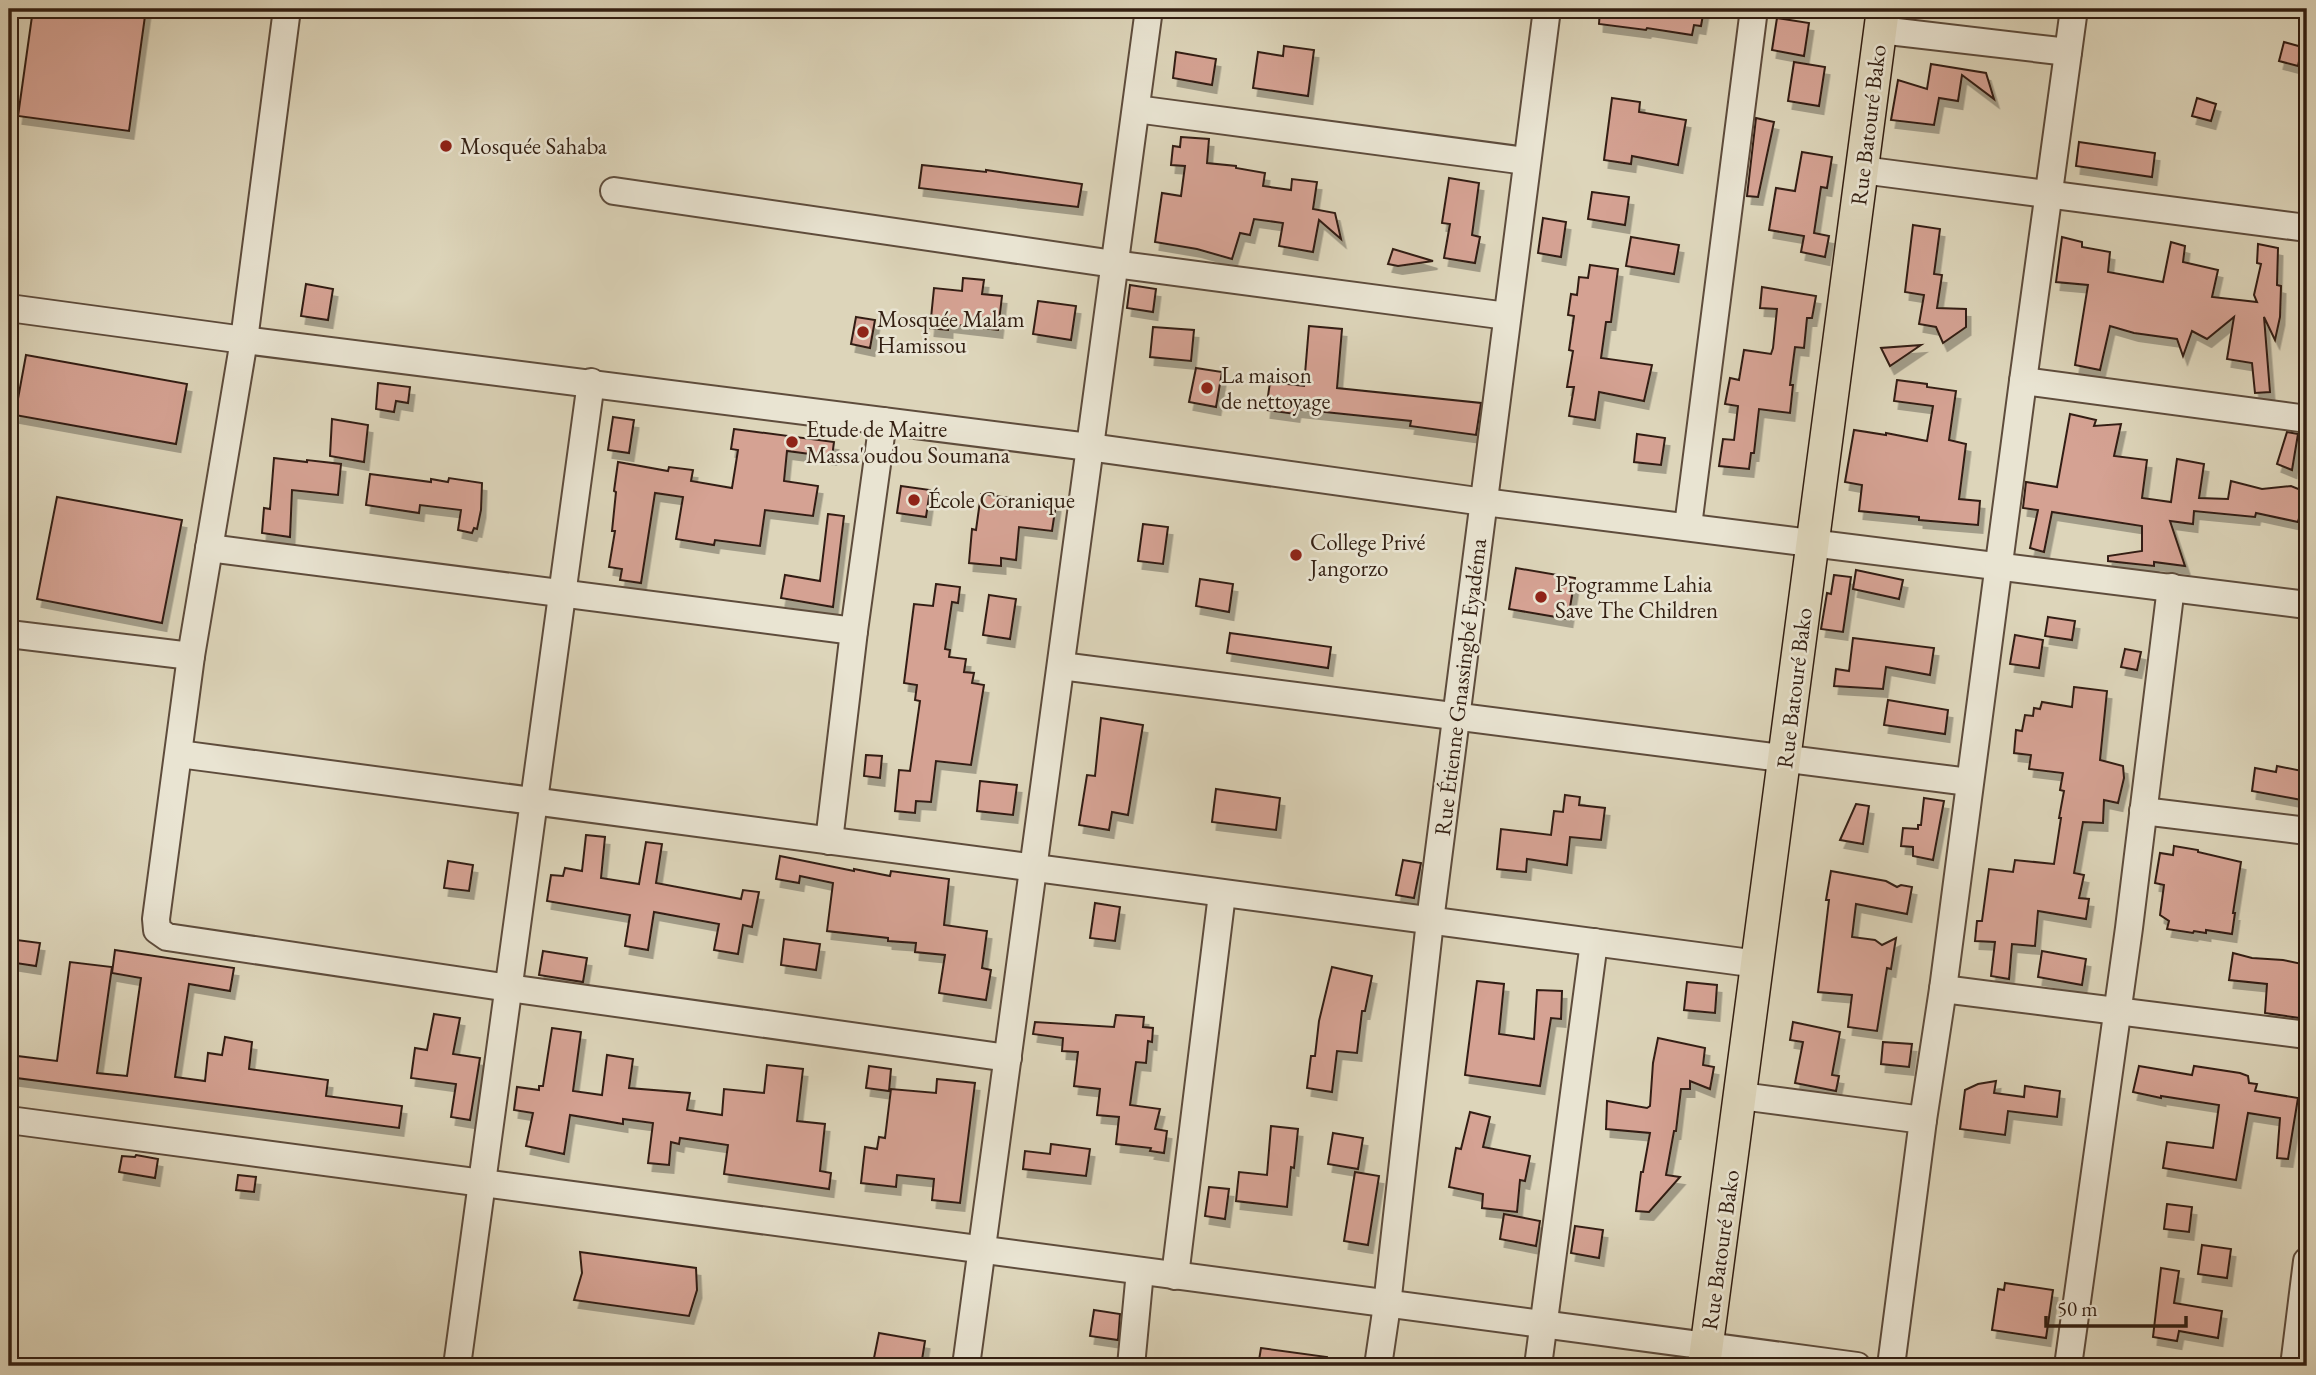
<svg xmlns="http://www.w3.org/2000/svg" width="2316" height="1375" font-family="'EB Garamond',serif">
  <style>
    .building { fill: #d5a293; stroke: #331f12; stroke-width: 2; filter: url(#shadow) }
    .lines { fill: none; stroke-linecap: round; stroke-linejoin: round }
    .minor-casing { stroke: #5e4c3c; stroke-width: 30 }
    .major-casing { stroke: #331f12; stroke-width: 35 }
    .minor { stroke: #e9e4d2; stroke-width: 26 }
    .major { stroke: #ddd5ba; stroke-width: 32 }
    .poi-dot { fill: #8f2418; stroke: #e9e4d2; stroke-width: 2.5 }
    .labels { text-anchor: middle; stroke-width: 5; stroke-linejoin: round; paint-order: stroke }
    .street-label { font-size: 23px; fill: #331f12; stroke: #e9e4d2 }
    .poi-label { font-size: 23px; fill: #331f12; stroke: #e9e4d2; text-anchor: start }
  </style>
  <defs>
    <filter id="shadow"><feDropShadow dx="4.5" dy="8" stdDeviation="0" flood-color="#0004"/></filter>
  </defs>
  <rect width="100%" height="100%" fill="#ddd5ba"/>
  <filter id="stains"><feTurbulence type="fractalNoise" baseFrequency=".00286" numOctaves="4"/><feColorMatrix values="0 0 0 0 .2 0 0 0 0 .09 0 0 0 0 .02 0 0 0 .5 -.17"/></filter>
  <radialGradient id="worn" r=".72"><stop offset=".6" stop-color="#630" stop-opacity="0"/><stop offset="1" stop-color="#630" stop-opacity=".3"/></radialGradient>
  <g class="building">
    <path d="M33,9H146L129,131L18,116Z"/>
    <path d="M1600,9H1704L1701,26L1694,25L1692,35L1647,28L1646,30L1599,24Z"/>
    <path d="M1777,18L1809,23L1804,56L1772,50Z"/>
    <path d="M2284,42L2302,47L2298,66L2279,61Z"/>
    <path d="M1284,46L1314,50L1308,96L1253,88L1258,52L1283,56Z"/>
    <path d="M1176,52L1216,59L1212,85L1173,78Z"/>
    <path d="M1794,62L1825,67L1819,106L1788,101Z"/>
    <path d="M1931,64L1986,73L1994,99L1962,75L1958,101L1939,98L1934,125L1891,120L1898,80L1927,89Z"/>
    <path d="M1612,98L1640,102L1639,112L1686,120L1678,165L1632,156L1631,164L1604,160Z"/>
    <path d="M2197,98L2216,104L2211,121L2192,116Z"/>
    <path d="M1756,118L1774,122L1758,197L1747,196Z"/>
    <path d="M1181,137L1209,139L1207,163L1236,166V168L1265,173L1263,186L1291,190L1292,179L1317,182L1313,209L1335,213L1341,239L1319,220L1313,252L1279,246L1283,223L1254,219L1250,235L1240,233L1232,259L1197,249L1155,242L1162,193L1181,196L1185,166L1171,165L1173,146L1180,147Z"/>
    <path d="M2079,142L2155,153L2152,177L2076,166Z"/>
    <path d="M1802,152L1832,157L1827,188L1821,187L1814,233L1829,236L1825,257L1801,252L1804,236L1769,230L1776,188L1795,191Z"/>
    <path d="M922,165L986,172V170L1082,184L1078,207L919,188Z"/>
    <path d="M1449,178L1479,183L1472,235L1480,237L1475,263L1444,258L1450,224L1442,223Z"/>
    <path d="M1592,192L1629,197L1625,225L1588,219Z"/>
    <path d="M1543,218L1566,222L1561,257L1538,253Z"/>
    <path d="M1913,225L1940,229L1934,274L1942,275L1937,308L1966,309V327L1943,343L1936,327L1919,324L1924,295L1905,292Z"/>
    <path d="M1631,237L1679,245L1674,274L1626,266Z"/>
    <path d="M2062,237L2082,242V247L2110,252L2108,272L2163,282L2171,242L2185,246L2183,262L2218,270L2212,297L2257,302L2254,295L2261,264L2257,263L2258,244L2278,248L2277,285L2281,286L2280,317L2275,340L2264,317L2270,392L2255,393L2252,363L2227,359L2234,317L2207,339L2192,331L2183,356L2177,339L2134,333L2110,326L2100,370L2075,365L2088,285L2056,282Z"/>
    <path d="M1393,249L1433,261L1398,266L1388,264Z"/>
    <path d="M1590,265L1618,269L1611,322H1606L1601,358L1652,365L1644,401L1599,392L1595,420L1569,416L1574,387H1567L1573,351L1569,350L1574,316L1568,315L1571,294L1577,295L1579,277L1588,278Z"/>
    <path d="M963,278L984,280L982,294L1002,296L998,330L948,324V330L930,328L934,288L962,291Z"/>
    <path d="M306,284L333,289L328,320L301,316Z"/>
    <path d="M1130,285L1156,289L1153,312L1127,308Z"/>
    <path d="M1762,287L1816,296L1812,318H1807L1804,348L1795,347L1790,385H1793L1790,413L1759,409L1754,453H1751L1749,469L1719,466L1723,439L1734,440L1738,406L1725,404L1730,378L1739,380L1744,350L1771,354L1773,348L1777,309L1760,308Z"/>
    <path d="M1038,301L1076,306L1071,340L1033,334Z"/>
    <path d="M856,317L875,320L870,348L851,344Z"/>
    <path d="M1309,326L1342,329L1337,388L1481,403L1476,435L1410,426L1411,421L1296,409L1295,414L1266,410L1270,382L1304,386Z"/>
    <path d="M1153,327L1194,330L1191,361L1150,357Z"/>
    <path d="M1921,345L1890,366L1881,348Z"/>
    <path d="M26,355L187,384L176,444L15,415Z"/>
    <path d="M1196,368L1222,372L1216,407L1189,402Z"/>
    <path d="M1897,380L1927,384V387L1956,391L1949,440L1966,444L1959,499L1980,501L1978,525L1919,520V517L1859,511L1862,485L1845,482L1854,430L1886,435V433L1927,441L1933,406L1894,401Z"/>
    <path d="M378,383L410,387L408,403L396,401L394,412L376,409Z"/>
    <path d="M2070,414L2096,420L2094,426L2121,424L2114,456L2147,460L2142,498L2171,502L2177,459L2204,464L2199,498L2228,499L2231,481L2262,489L2291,486L2306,492L2298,522L2256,513L2255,517L2194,511L2193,524L2170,521L2185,566L2154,562V566L2108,561V556L2142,551V526L2052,512L2044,552L2030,548L2038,510L2023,508L2026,482L2057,487Z"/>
    <path d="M613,417L634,420L629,453L608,450Z"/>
    <path d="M332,419L368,425L364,462L330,456Z"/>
    <path d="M734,429L834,442L832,457L787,451L784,481L818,486L813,516L765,510L760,546L715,540L714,545L676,539L683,497L655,493L641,583L620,580L622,569L609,567L615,531H612L616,492L614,491L618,462L668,471L669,467L693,470L691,481L732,488L738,450L731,449Z"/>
    <path d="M2287,432L2298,434L2292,470L2277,464Z"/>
    <path d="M1637,434L1665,438L1661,465L1634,462Z"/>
    <path d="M274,458L307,462V460L341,464L338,495L292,490L290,537L262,533L264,508L270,509Z"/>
    <path d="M370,474L431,482V479L448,482L449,478L482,483L481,510L477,529L474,528L472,533L458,530L461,510L420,505L419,513L366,505Z"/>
    <path d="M901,486L930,490L926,517L897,513Z"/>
    <path d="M981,494L1056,504L1052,531L1019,527L1016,560L1001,558V566L969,563L972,529L976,530Z"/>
    <path d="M57,497L182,520L162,623L37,599Z"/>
    <path d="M828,514L844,516L833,607L781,598L785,575L820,581Z"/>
    <path d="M1143,524L1168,527L1163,564L1138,561Z"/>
    <path d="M1516,568L1575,578L1568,619L1509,609Z"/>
    <path d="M1856,570L1903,580L1899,599L1853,589Z"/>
    <path d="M1834,575L1851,577L1843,632L1821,629L1827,593L1831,594Z"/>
    <path d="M1200,579L1233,584L1229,612L1196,606Z"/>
    <path d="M936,584L960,587L958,603L952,602L945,649L950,650L949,657L966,659L964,672L974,673L972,683L984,685L971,765L936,761L931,802L916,801L915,813L895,811L899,770L910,771L920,701L915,700L917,685L904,683L914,604L933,606Z"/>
    <path d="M989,595L1016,599L1010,639L983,635Z"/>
    <path d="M2048,617L2075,621L2072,640L2045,636Z"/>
    <path d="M1230,633L1331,647L1328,668L1227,653Z"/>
    <path d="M2015,635L2043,640L2039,668L2010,664Z"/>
    <path d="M1853,638L1934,648L1930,675L1886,667L1883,689L1834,686L1836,669L1849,671Z"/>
    <path d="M2125,649L2141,652L2137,670L2121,667Z"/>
    <path d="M2074,687L2107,691L2100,760L2123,766L2124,778L2118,803L2104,800L2103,823L2083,822L2074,873L2084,875L2079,898L2089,899L2086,919L2038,911L2035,946L2012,944L2009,979L1991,976L1995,942L1975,941L1977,921H1982L1989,869L2013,872L2015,860L2054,864L2061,818H2059L2064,791L2060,790L2063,773L2029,769L2031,755L2014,753L2016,730L2022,731L2025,715L2033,716L2034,708L2040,709L2042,702L2072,707Z"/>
    <path d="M1888,700L1948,710L1945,734L1884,725Z"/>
    <path d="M1101,718L1143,725L1128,815L1112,812L1109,830L1079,825L1087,775L1095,776Z"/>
    <path d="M866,755L882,756L880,778L864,776Z"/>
    <path d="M2277,766L2307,772V801L2252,791L2255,768L2276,772Z"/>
    <path d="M980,781L1017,785L1013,815L977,811Z"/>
    <path d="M1216,789L1280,798L1276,830L1212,822Z"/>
    <path d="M1565,795L1580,797L1579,805L1605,808L1601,840L1570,837L1567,865L1527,859L1526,872L1497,869L1501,829L1551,835L1554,811L1563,812Z"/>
    <path d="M1924,798L1944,801L1933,860L1913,856V847L1901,846L1903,828L1918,829V825H1921Z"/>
    <path d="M1856,804L1869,806L1863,844L1840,840Z"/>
    <path d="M586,835L605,837L601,878L639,884L646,842L662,844L656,883L741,899L743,890L759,892L752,927L743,925L738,954L714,950L719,924L654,912L648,950L625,946L630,915L547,901L551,875L563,876L565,868L582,871Z"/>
    <path d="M2174,846L2198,850V852L2241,862L2233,913H2235L2232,934L2206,930V933L2194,931L2193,933L2167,929L2169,921L2160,915L2164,885L2155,883L2160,853L2173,855Z"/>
    <path d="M780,856L854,871V869L890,876L891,871L949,879L944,925L987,931L982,968L991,970L986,1000L939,993L945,955L915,952L916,943L888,941V938L827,931L833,883L800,876L799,883L776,879Z"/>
    <path d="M1403,860L1421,863L1414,898L1396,895Z"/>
    <path d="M448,861L473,865L469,891L444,888Z"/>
    <path d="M1831,871L1886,881L1897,887L1901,885L1912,887L1907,914L1856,904L1852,937L1875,940L1882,945L1896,938L1891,969L1887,968L1877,1031L1848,1027L1852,995L1818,992L1829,900H1826Z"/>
    <path d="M1095,903L1120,907L1115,941L1090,938Z"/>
    <path d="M9,939L40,943L36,966L9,962Z"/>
    <path d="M784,939L820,944L816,970L781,965Z"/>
    <path d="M115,950L234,968L230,991L189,984L175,1077L205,1081L208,1053L222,1055L225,1037L252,1042L249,1069L328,1080L326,1096L402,1106L399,1128L9,1077V1055L57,1061L70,962L112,967L97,1073L127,1076L141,978L112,973Z"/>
    <path d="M543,951L587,958L583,982L539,975Z"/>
    <path d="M2042,951L2086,959L2082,985L2038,977Z"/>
    <path d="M2233,953L2252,958L2283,960L2307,965V1019L2265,1013L2267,984L2229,980Z"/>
    <path d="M1332,967L1372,976L1365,1011H1362L1357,1053L1337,1051L1332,1092L1307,1088L1311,1056H1315L1319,1021Z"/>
    <path d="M1477,981L1504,984L1499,1034L1534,1039L1537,990L1562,991L1561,1019L1551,1018L1540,1086L1465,1075Z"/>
    <path d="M1687,982L1717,985L1715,1013L1684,1010Z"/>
    <path d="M434,1014L460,1018L453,1054L480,1058L470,1120L451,1117L456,1084L411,1078L415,1048L427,1050Z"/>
    <path d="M1116,1015L1144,1017L1143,1027L1153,1028L1152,1042L1148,1041L1146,1063L1136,1062L1130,1105L1160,1109L1155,1129L1167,1131L1164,1153L1150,1151L1151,1148L1116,1144L1119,1117L1097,1115L1100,1089L1074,1086L1078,1052L1062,1051L1063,1038L1033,1034L1035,1022L1114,1027Z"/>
    <path d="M1793,1022L1840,1032L1832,1075L1839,1076L1836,1091L1795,1083L1803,1042L1790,1040Z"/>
    <path d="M552,1028L581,1032L573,1091L602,1095L607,1055L633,1059L629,1088L690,1093L687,1110L722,1115L724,1089L764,1093L767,1065L803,1069L797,1121L825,1124L820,1171L831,1173L829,1189L724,1174L728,1145L680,1138L679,1144L671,1142L669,1165L648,1163L653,1123L623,1119V1124L570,1115L564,1154L526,1146L533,1113L514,1110L517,1087L539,1090V1086H543Z"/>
    <path d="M1658,1038L1705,1048L1703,1065L1714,1067L1710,1089L1690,1081V1089H1681L1676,1131H1674L1666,1175L1680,1177L1649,1212L1636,1211L1641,1172H1643L1650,1133L1606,1129L1607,1101L1647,1108L1650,1106L1653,1063Z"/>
    <path d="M1883,1042L1912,1044L1909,1067L1881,1064Z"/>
    <path d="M869,1066L891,1069L889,1091L866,1088Z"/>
    <path d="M2139,1066L2192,1075L2194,1066L2240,1073L2248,1076L2249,1083L2257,1084L2255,1091L2298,1098L2288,1159L2277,1158L2280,1118L2248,1113L2236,1180L2163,1168L2167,1142L2213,1148L2219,1105L2161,1096V1098L2133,1092Z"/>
    <path d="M937,1079L975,1083L960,1203L932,1200L934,1179L897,1175L896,1187L861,1183L865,1147L877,1149L879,1137L885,1138L891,1089L936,1093Z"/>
    <path d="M1996,1081L1994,1093L2024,1097L2025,1086L2060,1091L2057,1117L2008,1111L2005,1135L1960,1129L1965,1090L1978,1084Z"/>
    <path d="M1470,1112L1490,1117L1483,1147L1530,1156L1525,1181L1520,1180L1517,1212L1482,1208L1483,1194L1449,1187L1456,1148L1461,1149Z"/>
    <path d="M1271,1126L1298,1129L1294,1168L1291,1167L1287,1207L1236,1201L1239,1172L1267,1175Z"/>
    <path d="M1333,1133L1363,1138L1358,1169L1328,1164Z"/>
    <path d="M1051,1144L1090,1149L1086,1176L1023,1169L1025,1151L1050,1154Z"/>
    <path d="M136,1155L158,1159L155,1178L119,1172L122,1156L135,1157Z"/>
    <path d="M1355,1172L1379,1176L1368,1245L1344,1241Z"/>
    <path d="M238,1175L256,1177L254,1192L236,1190Z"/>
    <path d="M1209,1187L1229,1189L1225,1219L1205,1216Z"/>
    <path d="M2167,1204L2192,1207L2189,1232L2164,1229Z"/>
    <path d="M1504,1214L1540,1221L1536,1246L1500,1239Z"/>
    <path d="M1575,1226L1603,1230L1599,1258L1571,1253Z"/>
    <path d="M2202,1245L2231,1249L2227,1278L2198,1274Z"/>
    <path d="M580,1252L696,1268L697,1290L689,1316L574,1300L582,1273Z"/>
    <path d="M2161,1268L2179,1271L2174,1303L2222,1311L2218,1338L2179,1331L2177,1341L2153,1337Z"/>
    <path d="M2005,1283L2053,1290L2046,1338L1992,1330L1998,1289L2004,1290Z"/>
    <path d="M1094,1310L1120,1314L1118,1340L1090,1336Z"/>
    <path d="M879,1333L925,1341L921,1366H890L873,1363Z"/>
    <path d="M1261,1348L1327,1357L1326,1366H1258Z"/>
  </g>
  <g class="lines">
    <defs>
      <g id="minor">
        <path d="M287,9L244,340L191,656L156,919L157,930L167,937L509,988L1008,1058"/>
        <path d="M1880,30L2068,52"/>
        <path d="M1136,109L1526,161"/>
        <path d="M1862,170L2307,228"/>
        <path d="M614,191L1114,264L1507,316"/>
        <path d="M9,308L244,340L1089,447L1484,502L2307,605"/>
        <path d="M2023,381L2307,419"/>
        <path d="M1688,526L1754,9"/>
        <path d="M209,548L854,631"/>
        <path d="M9,634L191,656"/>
        <path d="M1061,666L1969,782"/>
        <path d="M179,754L1758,964"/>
        <path d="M2143,811L2307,831"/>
        <path d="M829,841L854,631L883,421"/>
        <path d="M1943,989L2307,1035"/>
        <path d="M1741,1096L1923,1120"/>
        <path d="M9,1120L1857,1366"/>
        <path d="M1175,1276L1222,894"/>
        <path d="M457,1366L591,382"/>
        <path d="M966,1366L1149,9"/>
        <path d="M1131,1366L1140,1271"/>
        <path d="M1378,1366L1387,1305L1430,921L1547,9"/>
        <path d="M1538,1366L1594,942"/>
        <path d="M1891,1366L1923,1120L1943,989L2023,381L2074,9"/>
        <path d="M2068,1366L2129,928L2171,587"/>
        <path d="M2294,1366L2307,1261"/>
      </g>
      <path id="major" d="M1704,1366L1883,9"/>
    </defs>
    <use href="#minor" class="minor-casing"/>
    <use href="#major" class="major-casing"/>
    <use href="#minor" class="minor"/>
    <use href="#major" class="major"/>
  </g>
  <g class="poi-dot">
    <circle cx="446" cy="146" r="7"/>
    <circle cx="863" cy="332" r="7"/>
    <circle cx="1207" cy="388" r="7"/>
    <circle cx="792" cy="442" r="7"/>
    <circle cx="914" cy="500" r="7"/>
    <circle cx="1296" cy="555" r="7"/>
    <circle cx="1541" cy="597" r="7"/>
  </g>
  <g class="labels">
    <g class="street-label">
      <text transform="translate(1868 125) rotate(-83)" y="8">Rue Batouré Bako</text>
      <text transform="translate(1460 687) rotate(-83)" y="8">Rue Étienne Gnassingbé Eyadéma</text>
      <text transform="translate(1794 688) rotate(-83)" y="8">Rue Batouré Bako</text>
      <text transform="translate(1720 1250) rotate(-82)" y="8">Rue Batouré Bako</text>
    </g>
    <g class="poi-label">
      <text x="460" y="154">Mosquée Sahaba</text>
      <text x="877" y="327">Mosquée Malam<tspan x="877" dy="26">Hamissou</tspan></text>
      <text x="1221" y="383">La maison<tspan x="1221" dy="26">de nettoyage</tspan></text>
      <text x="806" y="437">Etude de Maitre<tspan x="806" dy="26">Massa'oudou Soumana</tspan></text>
      <text x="928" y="508">École Coranique</text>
      <text x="1310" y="550">College Privé<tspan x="1310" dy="26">Jangorzo</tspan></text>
      <text x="1555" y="592">Programme Lahia<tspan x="1555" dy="26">Save The Children</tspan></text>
    </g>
  </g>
  <rect width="2316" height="1375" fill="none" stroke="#ddd5ba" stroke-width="35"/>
  <rect x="10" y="10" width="2295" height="1354" fill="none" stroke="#331f12" stroke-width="3.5"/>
  <rect x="18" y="18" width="2281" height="1340" fill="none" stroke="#331f12" stroke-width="2"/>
  <path d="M2046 1316v10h140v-10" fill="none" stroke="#331f12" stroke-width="3.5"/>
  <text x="2057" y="1316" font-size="21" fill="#331f12" stroke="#e9e4d2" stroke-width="5" paint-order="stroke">50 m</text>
  <rect width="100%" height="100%" filter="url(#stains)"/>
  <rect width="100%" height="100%" fill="url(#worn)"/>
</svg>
